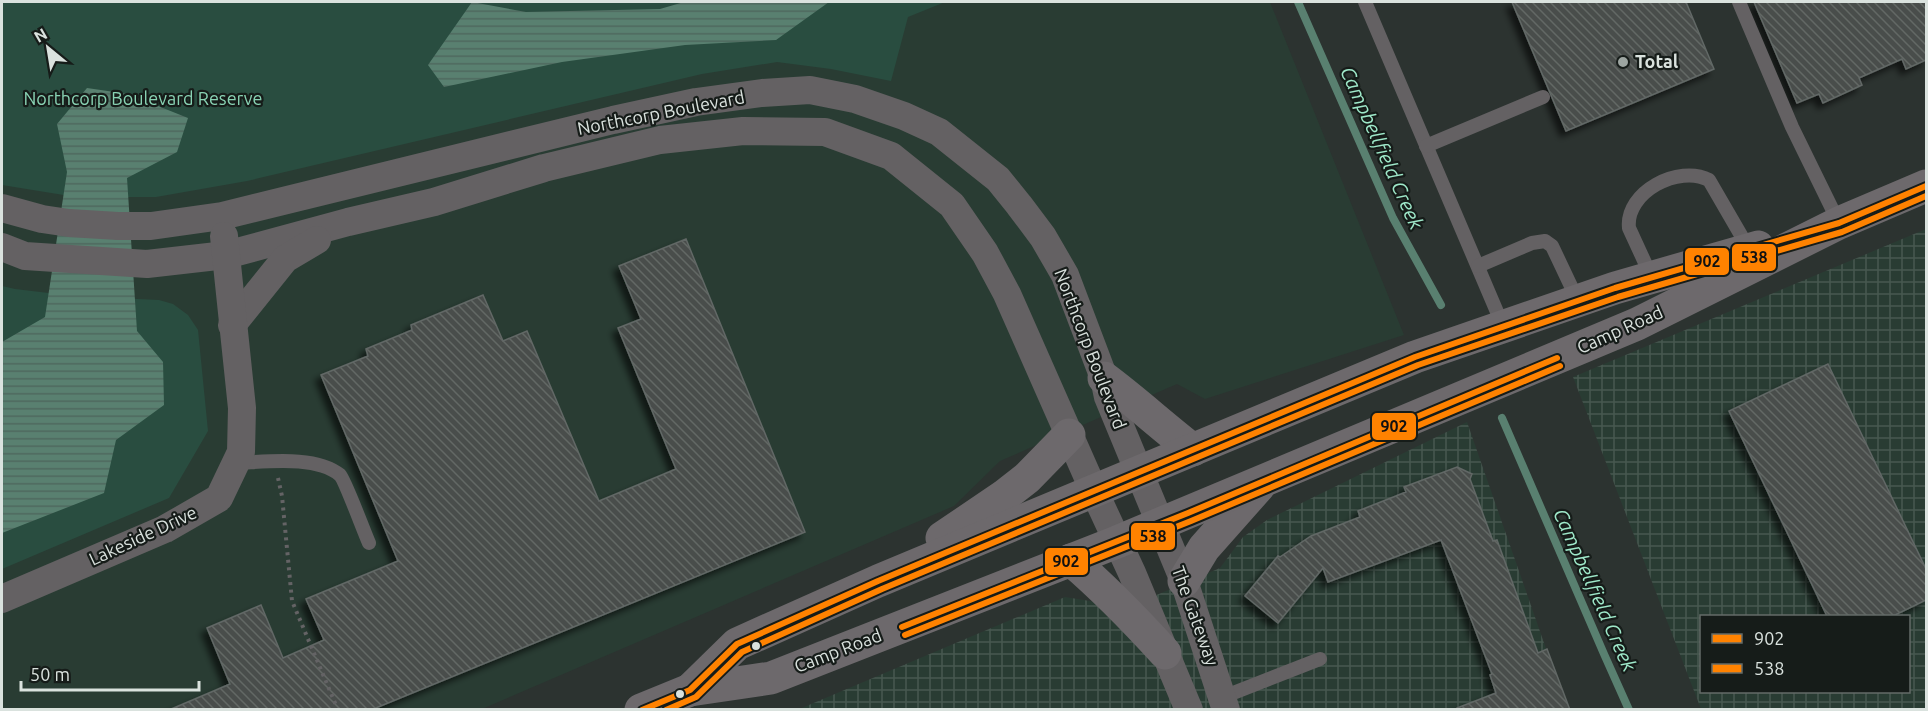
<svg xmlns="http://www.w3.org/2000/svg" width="1928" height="711" font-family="Ubuntu,sans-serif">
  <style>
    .built { fill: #293c33 }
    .industrial { fill: url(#industrial-grid); fill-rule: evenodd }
    .green { fill: #294d40 }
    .water { fill: url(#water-rules) }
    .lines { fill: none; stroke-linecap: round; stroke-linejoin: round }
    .stream { stroke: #598070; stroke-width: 8 }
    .building { fill: url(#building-back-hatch); stroke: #626866; stroke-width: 1.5; filter: url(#shadow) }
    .path { stroke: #646365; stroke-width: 4; stroke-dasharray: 3 4.5; stroke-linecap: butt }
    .service { stroke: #646163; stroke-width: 14 }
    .minor { stroke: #646163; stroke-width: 28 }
    .primary { stroke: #6d696c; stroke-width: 33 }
    .bus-1-casing { stroke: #161c19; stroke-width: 10 }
    .bus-2-casing { stroke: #161c19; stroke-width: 10 }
    .bus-1 { stroke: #ff8200; stroke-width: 6 }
    .bus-2 { stroke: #ff8200; stroke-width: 6 }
    .poi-dot { fill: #9da5a1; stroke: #161c19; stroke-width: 2 }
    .bus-dot { fill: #dae2de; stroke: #161c19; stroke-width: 2 }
    .labels { text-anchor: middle; stroke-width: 4.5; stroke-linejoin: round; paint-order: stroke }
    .poi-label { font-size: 18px; font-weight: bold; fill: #dae2de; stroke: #161c19; text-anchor: start }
    .park-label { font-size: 18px; fill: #89d3b4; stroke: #161c19 }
    .street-label { font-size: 18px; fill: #dae2de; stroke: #161c19 }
    .water-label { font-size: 20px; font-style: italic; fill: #9fe9ca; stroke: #161c19 }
    .line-badge { stroke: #161c19; stroke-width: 2 }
    .pale-badge-label { font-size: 16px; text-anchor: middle; font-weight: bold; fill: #111 }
  </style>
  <defs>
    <pattern id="industrial-grid" width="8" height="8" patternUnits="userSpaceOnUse" patternTransform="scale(1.5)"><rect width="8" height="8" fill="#293c33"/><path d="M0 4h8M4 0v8" fill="none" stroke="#475850"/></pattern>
    <pattern id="water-rules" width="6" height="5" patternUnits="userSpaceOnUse" patternTransform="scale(1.5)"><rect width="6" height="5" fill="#598070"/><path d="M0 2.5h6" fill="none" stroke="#4f685e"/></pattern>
    <pattern id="building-back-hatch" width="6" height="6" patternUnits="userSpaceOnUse" patternTransform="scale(1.5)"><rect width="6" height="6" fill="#494e4c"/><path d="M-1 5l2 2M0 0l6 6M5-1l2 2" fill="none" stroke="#636765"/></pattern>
    <filter id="shadow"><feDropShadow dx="-5.5" dy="5.5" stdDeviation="3" flood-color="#0009"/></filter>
  </defs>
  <rect width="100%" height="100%" fill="#2c3330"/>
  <path class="built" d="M2,2H1270L1404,335L1205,399L1177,384L1000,461L954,506L482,709H2Z"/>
  <g class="industrial">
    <path d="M1926,229V709H1701L1573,377ZM1702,616H1908V692H1702Z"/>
    <path d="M1467,422L1567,709L797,710L1065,597L1096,602L1114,613L1220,568L1243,537L1267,520Z"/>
  </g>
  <g class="green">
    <path d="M2,2H945L908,17L891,81L831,69L777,62L702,74L247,181L156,197H76L2,185Z"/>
    <path d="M2,286L15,289L74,296L159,300L173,304L188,315L198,330L208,431L169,498L2,569Z"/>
  </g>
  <g class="water">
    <path d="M472,2L526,12L660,9L684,2H829L776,40L685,45L562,62L444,87L428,65Z"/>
    <path d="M87,88L128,94L188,118L177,152L127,178L137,331L163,362L164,405L116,440L104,493L2,533V342L45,317L67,172L57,124Z"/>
  </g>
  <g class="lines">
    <g class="stream">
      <path d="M1298,2L1393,218L1441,305"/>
      <path d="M1502,418L1604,654L1629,710"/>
    </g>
  </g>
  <g class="building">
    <path d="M1512,2H1686L1714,69L1566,131Z"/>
    <path d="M1754,2H1926V60L1906,69L1902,59L1859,78L1862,85L1823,103L1819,94L1797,103Z"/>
    <path d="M686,239L805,532L371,710H169L230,684L207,628L261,605L283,658L324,640L306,599L398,561L321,375L368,356L366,349L412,330L411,325L483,295L503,341L527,331L599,501L676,469L618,328L641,319L619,266Z"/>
    <path d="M1828,364L1926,569V600L1893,616H1827L1729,411Z"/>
    <path d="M1457,467L1472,474L1470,479L1493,541L1497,540L1538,653L1547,649L1570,710H1457V708L1496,693L1490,675L1492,674L1441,540L1328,582L1323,568L1278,623L1245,596L1278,556L1280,557L1311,536L1360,517L1358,511L1406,492L1404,487Z"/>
  </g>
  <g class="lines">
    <path class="path" d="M278,478L282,496L292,601L338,710"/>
    <g class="service">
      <path d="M1365,2L1503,326"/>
      <path d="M1739,2L1792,127L1839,223"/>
      <path d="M1426,146L1543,97"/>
      <path d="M1478,266L1532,243L1545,241L1552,246L1578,301"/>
      <path d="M1652,278L1629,228C1625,192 1679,164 1709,180L1749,249"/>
      <path d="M236,463C265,462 316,455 340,475C345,480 364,532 369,543"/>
      <path d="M1223,697L1320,659"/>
    </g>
    <g class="minor">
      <path d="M2,208L42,219L69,223L118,226H151L222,216L613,120L696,102L762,93L810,90L855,99L904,116L939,132L998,179L1019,205L1043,237L1065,275L1104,378L1108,397L1184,581L1226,710"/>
      <path d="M2,247L25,256L147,264L226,255L348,222L434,202L544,168L660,140L743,131L825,132L891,156L952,205L985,253L1007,294L1094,491L1132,573L1189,710"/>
      <path d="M232,325L285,259L317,240"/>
      <path d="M2,599L165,529L219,498L241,452L242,408L224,236"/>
    </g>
    <g class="primary">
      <path d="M1104,378C1135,401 1163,427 1193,450"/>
      <path d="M942,538L1004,496L1027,478L1069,435"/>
      <path d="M1071,560C1105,589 1135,620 1165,653"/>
      <path d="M1184,581L1204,548L1259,486"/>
      <path d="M690,690L737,644L878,581L1415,357L1615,288L1758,247"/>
      <path d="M641,710L690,690L771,678L1117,542L1637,324L1839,223L1926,186"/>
    </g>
    <defs>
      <g id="bus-1">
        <path d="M902,627L1188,513L1557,358"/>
        <path d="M642,710L690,690L737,644L878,581L1415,357L1615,288L1839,223L1926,186"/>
      </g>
      <g id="bus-2">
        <path d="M905,635L1191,521L1560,366"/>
        <path d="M666,710L696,697L742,652L882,589L1418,365L1618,297L1842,232L1926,196"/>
      </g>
    </defs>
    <use href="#bus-1" class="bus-1-casing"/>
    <use href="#bus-2" class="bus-2-casing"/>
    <use href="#bus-1" class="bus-1"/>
    <use href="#bus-2" class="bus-2"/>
  </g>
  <circle class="poi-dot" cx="1623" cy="62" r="6"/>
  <g class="bus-dot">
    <circle cx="756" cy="646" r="5"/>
    <circle cx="680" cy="694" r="5"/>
  </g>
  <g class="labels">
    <g class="poi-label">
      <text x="1635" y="68">Total</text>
    </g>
    <g class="park-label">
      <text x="143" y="105">Northcorp Boulevard Reserve</text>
    </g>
    <g class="street-label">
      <text transform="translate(661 113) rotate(-11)" y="6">Northcorp Boulevard</text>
      <text transform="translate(1620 330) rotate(-24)" y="6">Camp Road</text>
      <text transform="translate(1090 349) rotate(69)" y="6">Northcorp Boulevard</text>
      <text transform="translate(143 536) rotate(-25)" y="6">Lakeside Drive</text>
      <text transform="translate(1195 616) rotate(70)" y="6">The Gateway</text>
      <text transform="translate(838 651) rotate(-21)" y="6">Camp Road</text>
    </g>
    <g class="water-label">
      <text transform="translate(1382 148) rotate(66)" y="7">Campbellfield Creek</text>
      <text transform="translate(1595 590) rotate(66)" y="7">Campbellfield Creek</text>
    </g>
  </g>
  <g class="line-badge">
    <rect x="1731" y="243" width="46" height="29" rx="6" fill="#ff8200"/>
    <rect x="1684" y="247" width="46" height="29" rx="6" fill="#ff8200"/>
    <rect x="1371" y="412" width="46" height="29" rx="6" fill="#ff8200"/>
    <rect x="1130" y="522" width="46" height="29" rx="6" fill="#ff8200"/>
    <rect x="1044" y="547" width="45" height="29" rx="6" fill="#ff8200"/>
  </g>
  <g class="pale-badge-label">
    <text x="1754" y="263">538</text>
    <text x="1707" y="267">902</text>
    <text x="1394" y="432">902</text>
    <text x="1153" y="542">538</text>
    <text x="1066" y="567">902</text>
  </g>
  <rect width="1928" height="711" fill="none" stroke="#dae2de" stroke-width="6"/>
  <rect x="1700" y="615" width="210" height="78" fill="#161c19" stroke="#646b68" stroke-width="1.5"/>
  <rect x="1712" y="634" width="30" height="9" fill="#ff8200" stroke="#646b68" stroke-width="1.5"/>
  <text x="1754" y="645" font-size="18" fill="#dae2de">902</text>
  <rect x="1712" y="664" width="30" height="9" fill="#ff8200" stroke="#646b68" stroke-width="1.5"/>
  <text x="1754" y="675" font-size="18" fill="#dae2de">538</text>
  <g transform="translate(48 48) rotate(330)" stroke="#161c19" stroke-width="4.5" paint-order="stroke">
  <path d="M0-4.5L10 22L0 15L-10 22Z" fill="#dae2de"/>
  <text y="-9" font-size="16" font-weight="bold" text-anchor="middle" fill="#dae2de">N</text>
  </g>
  <path d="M21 681v9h178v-9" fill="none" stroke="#dae2de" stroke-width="3"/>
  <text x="30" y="681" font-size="18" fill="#dae2de" stroke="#161c19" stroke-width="4.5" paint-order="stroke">50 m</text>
</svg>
